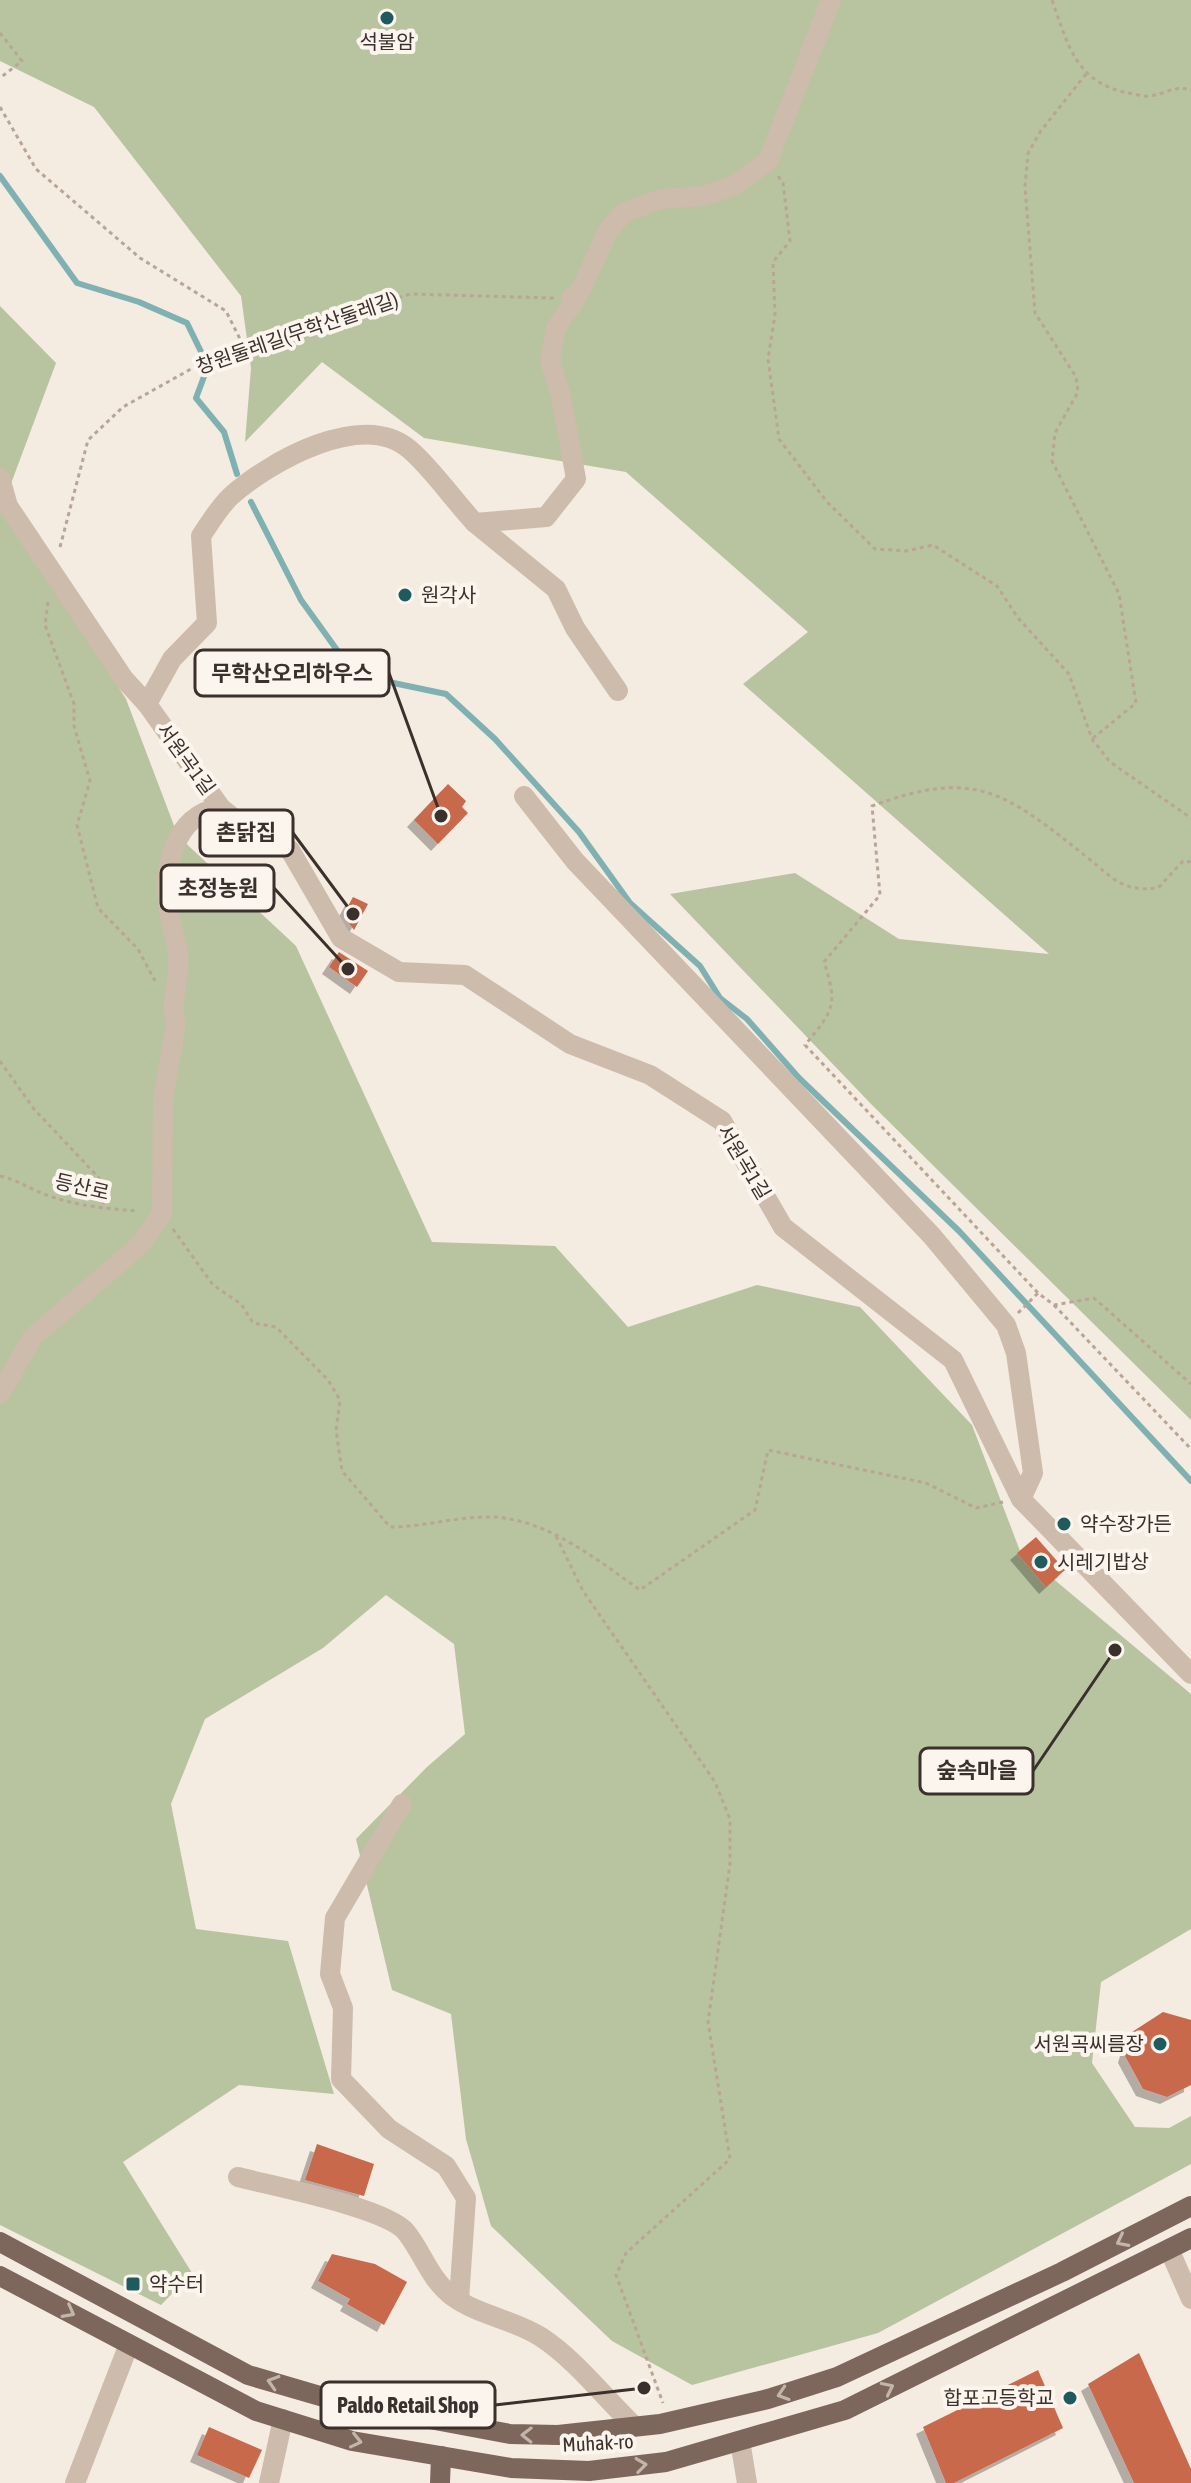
<svg xmlns="http://www.w3.org/2000/svg" width="1191" height="2483" font-family="'Asap Condensed','Noto Sans KR',sans-serif">
  <style>
    .green { fill: #b8c4a0 }
    .lines { fill: none; stroke-linecap: round; stroke-linejoin: round }
    .stream { stroke: #7fb0b2; stroke-width: 6 }
    .building { fill: #c8694b; filter: url(#shadow) }
    .path { stroke: #b9a596; stroke-width: 3; stroke-dasharray: 4 4; stroke-linecap: butt }
    .minor { stroke: #cdbbac; stroke-width: 20 }
    .major { stroke: #7d675c; stroke-width: 20 }
    .oneway { stroke: #c2b5ac }
    .poi-dot { fill: #1f5a5e; stroke: #fbf5ee; stroke-width: 3 }
    .labels { text-anchor: middle; stroke-width: 8; stroke-linejoin: round; paint-order: stroke }
    .poi-label { font-size: 20px; fill: #3b302b; stroke: #fbf5ee; text-anchor: start }
    .street-label { font-size: 20px; fill: #3b302b; stroke: #fbf5ee }
    .leader { fill: none; stroke: #3b302b; stroke-width: 3 }
    .callout-dot { fill: #3b302b; stroke: #fbf5ee; stroke-width: 3 }
    .callout { fill: #fbf5ee; stroke: #3b302b; stroke-width: 3 }
    .callout-label { font-size: 22px; text-anchor: middle; font-weight: bold; fill: #3b302b }
  </style>
  <defs>
    <filter id="shadow"><feDropShadow dx="-7" dy="7" stdDeviation="0" flood-color="#0004"/></filter>
  </defs>
  <rect width="100%" height="100%" fill="#f4ebe1"/>
  <g class="green">
    <path d="M0,0H1191V1420L872,1105L670,894L795,873L899,939L1049,954L743,684L808,632L626,472L424,438L322,362L245,442L251,368L241,296L94,107L0,61Z"/>
    <path d="M0,306L56,363L3,505L126,699L178,836L296,946L432,1242L555,1246L628,1327L757,1285L860,1307L972,1425L1020,1551L1191,1694V1929L1101,1982L1092,2063L1135,2127L1169,2128L1191,2116V2164L878,2333L692,2385L612,2341L491,2226L466,2139L451,2014L392,1990L356,1839L427,1767L465,1734L454,1644L386,1595L323,1648L205,1719L171,1804L196,1929L288,1941L334,2094L239,2085L123,2162L192,2273L161,2305L0,2225Z"/>
  </g>
  <g class="lines">
    <g class="stream">
      <path d="M0,176L77,283L139,302L187,323L208,366L196,398L224,432L237,474"/>
      <path d="M251,502L301,600L355,675L446,694L495,739L579,832L630,903L700,966L720,998L747,1019L799,1078L959,1231L1191,1481"/>
    </g>
  </g>
  <g class="building">
    <path d="M448,784L466,801L462,807L468,813L438,844L414,820Z"/>
    <path d="M353,897L368,904L354,930L343,915Z"/>
    <path d="M339,952L368,971L357,987L329,967Z"/>
    <path d="M1036,1537L1065,1570L1046,1587L1017,1553Z"/>
    <path d="M1163,2012L1191,2020V2085L1167,2097L1143,2089L1125,2056L1132,2032Z"/>
    <path d="M317,2144L374,2164L364,2196L305,2180Z"/>
    <path d="M332,2254L375,2264L407,2282L384,2325L347,2304L350,2299L318,2281Z"/>
    <path d="M1139,2353L1191,2469V2483H1134L1088,2384Z"/>
    <path d="M1038,2370L1063,2428L954,2483H946L923,2427Z"/>
    <path d="M209,2427L262,2450L249,2478L197,2455Z"/>
  </g>
  <g class="lines">
    <g class="path">
      <path d="M1052,0C1067,42 1075,81 1124,92C1132,93 1142,97 1149,96C1166,94 1174,85 1191,90"/>
      <path d="M0,33L22,61L0,78"/>
      <path d="M1086,74L1040,132L1028,153L1025,186L1035,313L1076,377L1078,392L1055,433L1052,461L1119,594L1136,703L1092,739"/>
      <path d="M0,107L36,169L140,258L226,311L244,347"/>
      <path d="M778,176L783,183L790,241L773,262L775,315L768,359L779,439L827,502L875,549L906,551L933,545L997,586L1018,618L1069,674L1092,739L1110,762L1191,818"/>
      <path d="M60,547L88,440L123,407L191,369L244,347L410,294L554,298"/>
      <path d="M48,602L45,625L74,704V726L90,781L77,825L98,908L138,949L155,981"/>
      <path d="M1191,862L1183,861L1158,888C1122,892 1114,879 1088,858C1006,793 976,767 872,806L880,895L824,962C838,1005 834,1010 805,1045L1038,1293L1054,1305L1094,1298L1191,1384"/>
      <path d="M0,1061L34,1109L99,1178L104,1208"/>
      <path d="M0,1176C21,1181 33,1191 52,1197C79,1206 110,1209 138,1211"/>
      <path d="M173,1229L213,1285L241,1304L253,1323L276,1327L328,1380L340,1400L336,1430L342,1471L390,1527C423,1527 454,1517 487,1517C543,1516 596,1559 640,1590L755,1510L768,1450L926,1483L976,1508L1003,1502"/>
      <path d="M1054,1305L1191,1449"/>
      <path d="M1018,1313L1038,1293"/>
      <path d="M556,1536L583,1591L715,1782L730,1819V1864L708,2022L730,2159L626,2253L616,2275L663,2403"/>
    </g>
    <g class="minor">
      <path d="M571,298L579,294L608,231L623,213L661,199L703,196L733,186L768,161L831,0"/>
      <path d="M0,478L8,506L124,679L147,704L221,808L249,830L290,850L341,938L399,972L465,975L570,1044L650,1075L722,1121L783,1227L953,1360L1021,1499L1191,1674"/>
      <path d="M475,523L556,589L575,628L618,691"/>
      <path d="M147,704L172,659L207,623L201,536C210,523 219,507 231,496C269,462 362,409 409,449C430,466 455,502 475,523L546,517L576,479L561,396L550,361L556,328L579,294"/>
      <path d="M524,796L575,861L932,1236L1006,1325L1016,1353L1033,1473L1021,1499"/>
      <path d="M0,1394L32,1338L142,1243L162,1213L163,1099L176,1024C170,1002 180,978 178,955C177,941 171,927 169,912C162,872 173,813 221,808"/>
      <path d="M402,1804L335,1918L330,1974L343,2008L341,2079L389,2129L446,2166L466,2198L459,2300"/>
      <path d="M238,2177C272,2186 387,2208 406,2232C423,2253 429,2278 452,2296C479,2316 513,2319 541,2337C576,2360 604,2397 634,2426"/>
      <path d="M1169,2249L1191,2299"/>
      <path d="M740,2441L747,2483"/>
      <path d="M75,2483L129,2344"/>
      <path d="M269,2483L283,2419"/>
    </g>
    <g class="major">
      <path d="M0,2242L248,2375L344,2403L510,2434L558,2435L660,2424L768,2399L837,2377L1062,2272L1191,2206"/>
      <path d="M0,2276L256,2411L352,2441L511,2468L589,2471L666,2462L845,2410L1191,2238"/>
      <path d="M440,2483L441,2456"/>
    </g>
  </g>
  <defs><path id="oneway-chevron" d="M-2-3.5L2.5 0L-2 3.5" fill="none" stroke-width="1.6" stroke-linecap="round" stroke-linejoin="round" transform="scale(2)"/></defs>
  <g class="oneway">
    <use href="#oneway-chevron" transform="translate(1122 2241) rotate(153)"/>
    <use href="#oneway-chevron" transform="translate(69 2312) rotate(28)"/>
    <use href="#oneway-chevron" transform="translate(273 2382) rotate(-163)"/>
    <use href="#oneway-chevron" transform="translate(888 2388) rotate(-26)"/>
    <use href="#oneway-chevron" transform="translate(783 2394) rotate(162)"/>
    <use href="#oneway-chevron" transform="translate(527 2435) rotate(-179)"/>
    <use href="#oneway-chevron" transform="translate(356 2441) rotate(13)"/>
    <use href="#oneway-chevron" transform="translate(641 2465) rotate(-7)"/>
  </g>
  <g class="poi-dot">
    <circle cx="387" cy="18" r="8"/>
    <circle cx="405" cy="595" r="8"/>
    <circle cx="1064" cy="1524" r="8"/>
    <circle cx="1041" cy="1562" r="8"/>
    <circle cx="1160" cy="2044" r="8"/>
    <rect x="125" y="2276" width="16" height="16" rx="4"/>
    <circle cx="1070" cy="2398" r="8"/>
  </g>
  <g class="labels">
    <g class="poi-label">
      <text x="387" y="49" text-anchor="middle">석불암</text>
      <text x="421" y="602">원각사</text>
      <text x="1080" y="1531">약수장가든</text>
      <text x="1057" y="1569">시레기밥상</text>
      <text x="1144" y="2051" text-anchor="end">서원곡씨름장</text>
      <text x="149" y="2291">약수터</text>
      <text x="1054" y="2405" text-anchor="end">합포고등학교</text>
    </g>
    <g class="street-label">
      <text transform="translate(297 333) rotate(-19)" y="7">창원둘레길(무학산둘레길)</text>
      <text transform="translate(186 759) rotate(54)" y="7">서원곡1길</text>
      <text transform="translate(744 1162) rotate(59)" y="7">서원곡1길</text>
      <text transform="translate(82 1187) rotate(13)" y="7">등산로</text>
      <text transform="translate(598 2443) rotate(-3)" y="7">Muhak-ro</text>
    </g>
  </g>
  <path class="leader" d="M441 816L389 673M353 914L293 833M348 969L274 888M1115 1650L1033 1771M644 2388L495 2405"/>
  <g class="callout-dot">
    <circle cx="441" cy="816" r="8"/>
    <circle cx="353" cy="914" r="8"/>
    <circle cx="348" cy="969" r="8"/>
    <circle cx="1115" cy="1650" r="8"/>
    <circle cx="644" cy="2388" r="8"/>
  </g>
  <g class="callout">
    <rect x="195" y="650" width="194" height="46" rx="8"/>
    <rect x="200" y="810" width="93" height="46" rx="8"/>
    <rect x="161" y="865" width="113" height="46" rx="8"/>
    <rect x="920" y="1748" width="113" height="46" rx="8"/>
    <rect x="321" y="2382" width="174" height="46" rx="8"/>
  </g>
  <g class="callout-label">
    <text x="292" y="681">무학산오리하우스</text>
    <text x="246" y="840">촌닭집</text>
    <text x="218" y="896">초정농원</text>
    <text x="977" y="1778">숲속마을</text>
    <text x="408" y="2413">Paldo Retail Shop</text>
  </g>
</svg>
